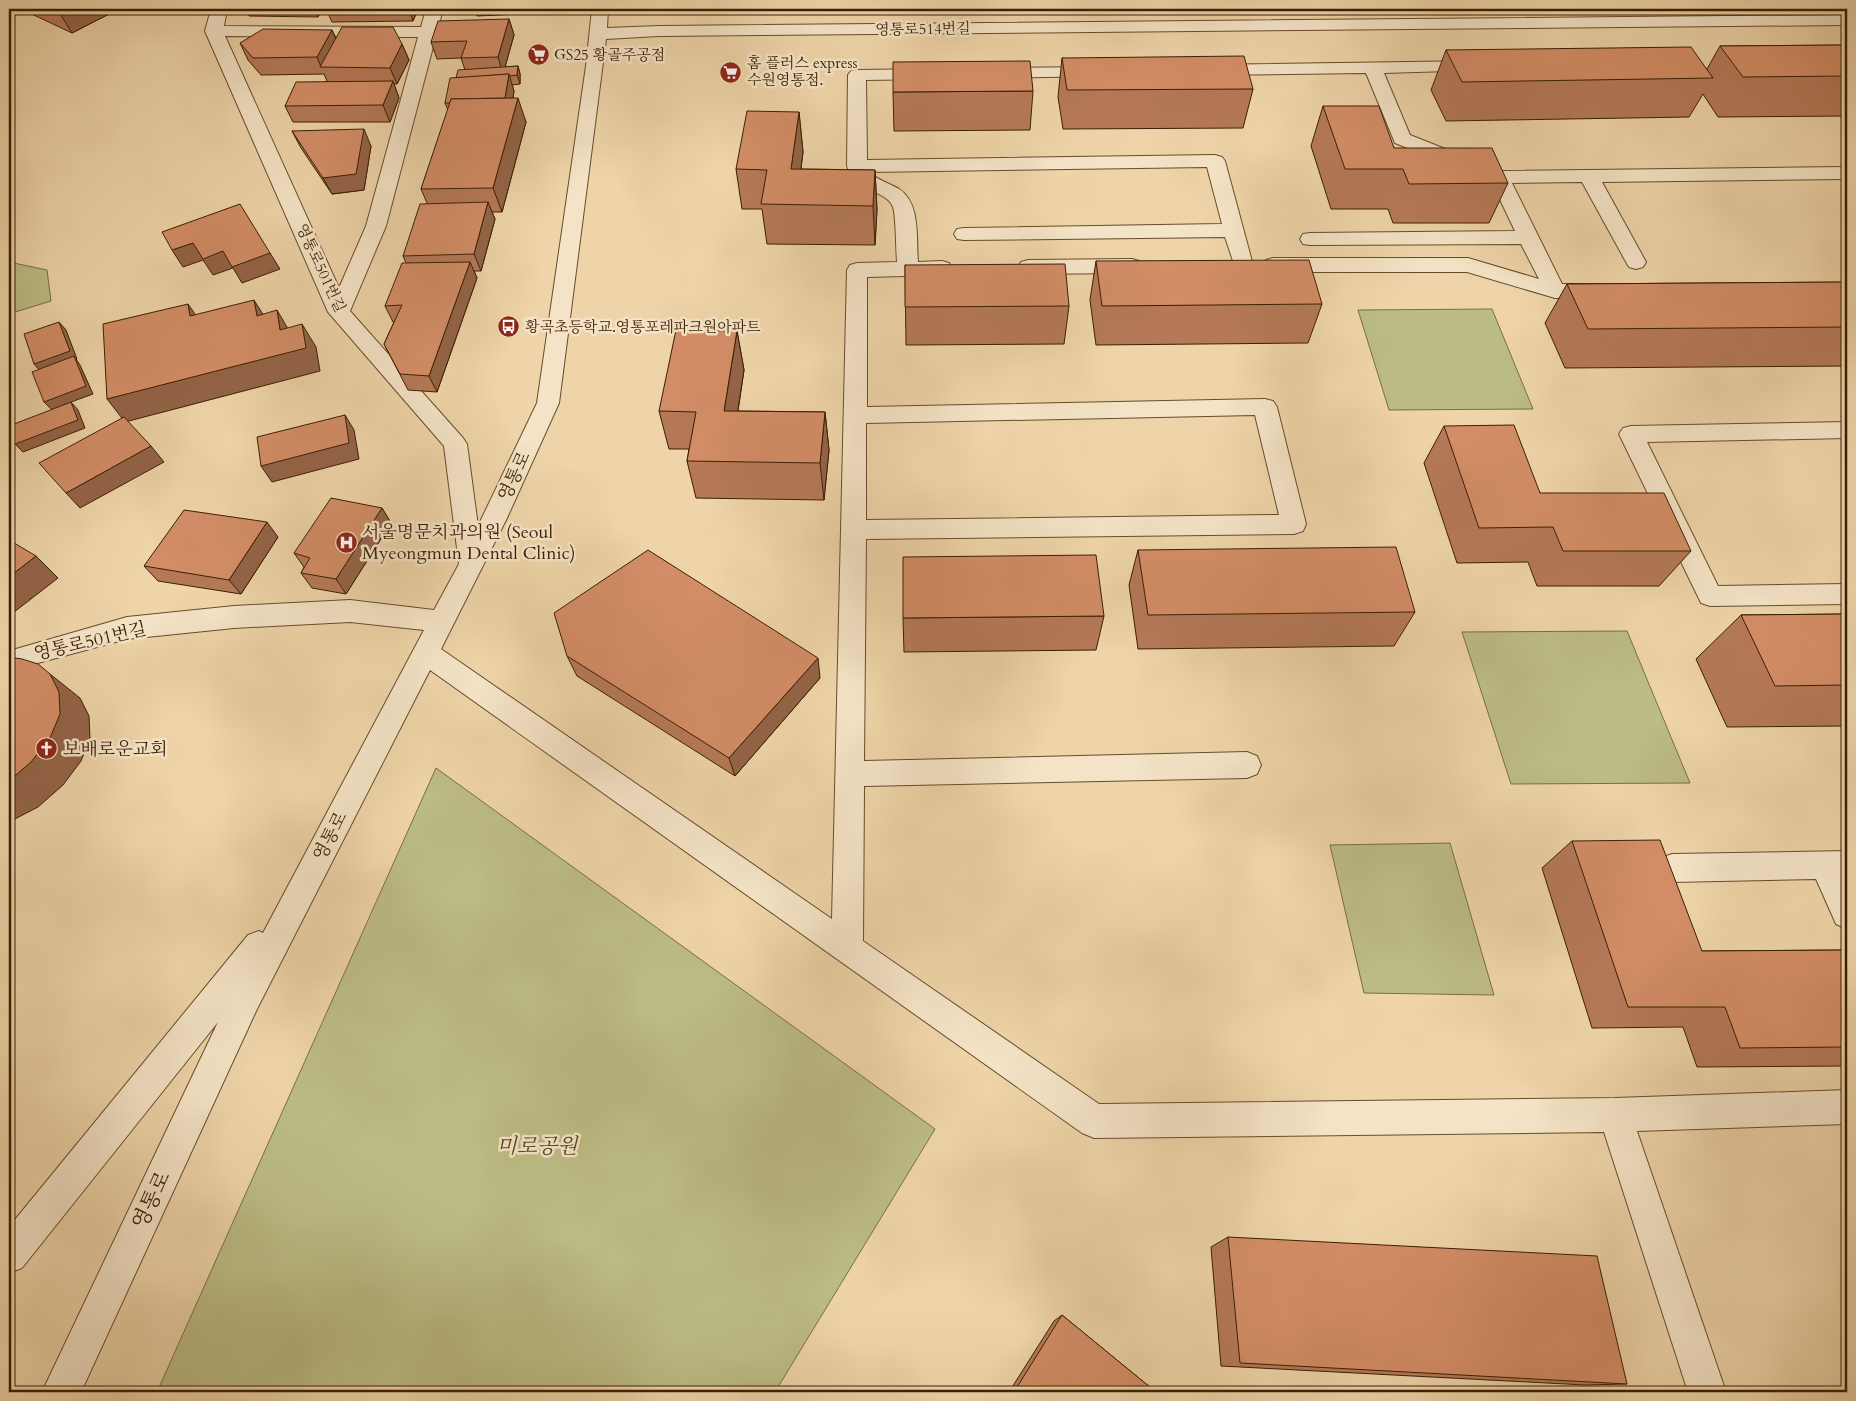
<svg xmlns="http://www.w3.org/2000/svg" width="1856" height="1401" font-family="Cardo,'Noto Serif KR',serif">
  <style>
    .green { fill: #bcbc85; stroke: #7b6d44 }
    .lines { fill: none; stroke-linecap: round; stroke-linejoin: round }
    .minor-casing { stroke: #674c2c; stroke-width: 2 }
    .minor { fill: #f4e3c6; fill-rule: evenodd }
    .wall { fill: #b57958; stroke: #3a1e03 }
    .shaded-wall { fill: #946347; stroke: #3a1e03 }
    .building { fill: #d38d66; stroke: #3a1e03 }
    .labels { text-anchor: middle; stroke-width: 5; stroke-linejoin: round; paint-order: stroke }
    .far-street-label { font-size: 15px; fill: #3a1e03; stroke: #f4e3c6 }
    .far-poi-label { font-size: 15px; fill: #3a1e03; stroke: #f4e3c6; text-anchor: start }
    .street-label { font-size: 18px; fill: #3a1e03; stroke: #f4e3c6 }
    .poi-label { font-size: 18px; fill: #3a1e03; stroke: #f4e3c6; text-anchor: start }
    .near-park-label { font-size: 21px; font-style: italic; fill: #5a4624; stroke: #f4e3c6 }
    .near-street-label { font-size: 21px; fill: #3a1e03; stroke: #f4e3c6 }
  </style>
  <rect width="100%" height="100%" fill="#eed4a8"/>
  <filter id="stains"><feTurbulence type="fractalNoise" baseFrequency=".004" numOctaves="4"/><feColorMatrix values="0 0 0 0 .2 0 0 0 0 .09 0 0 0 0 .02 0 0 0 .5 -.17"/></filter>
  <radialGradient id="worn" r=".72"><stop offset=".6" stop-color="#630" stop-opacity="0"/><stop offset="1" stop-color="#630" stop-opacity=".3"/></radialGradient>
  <g class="green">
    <path d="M9,262L47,270L51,301L9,314Z"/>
    <path d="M1492,309L1533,409L1389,410L1358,310Z"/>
    <path d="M1627,631L1690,783L1511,784L1462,632Z"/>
    <path d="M436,768L935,1129L775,1392H157Z"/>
    <path d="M1450,843L1494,995L1364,993L1330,845Z"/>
  </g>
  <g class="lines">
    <defs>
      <g id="minor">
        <path d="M211,9H227L224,26L421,27L426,9H443L386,226L350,311L463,438L467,444L478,526L537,403L586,66L592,9H608L607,28L659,26L1847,15V25L659,36L606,39L559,403L507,518L441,649L832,919L847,270L850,265L857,263L897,262C896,251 896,215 893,207C886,189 856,194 847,166L848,75L851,71L857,70L932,69L938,70L941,74L938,78L932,79L866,80L867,160L1215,155L1222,157L1225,161L1253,265L1250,270L1243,272L1236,270L1225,237L964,240L957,239L954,234L957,229L964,228L1222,224L1207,167L869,172C877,180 889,183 899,189C921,203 916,239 918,262L942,261L949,263L952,268L949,273L942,275L867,277V407L1265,399L1273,401L1277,407L1306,524L1303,531L1294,534L866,539L864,761L1247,752L1257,756L1261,765L1257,774L1247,778L864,786L863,941L1099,1104L1615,1098L1847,1090V1124L1637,1131L1726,1392H1688L1604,1132L1094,1138L1082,1133L430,670L257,1009L81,1392H42L218,1022L22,1268L9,1273V1227L248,935L259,931L263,933L424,630L350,622L234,628L127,639L34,664L9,673V651L127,617L234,606L350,600L434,610L459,564L444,446L328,312L205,31ZM225,36L418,37L366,226L339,288ZM1255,415L1279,515L866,520V423Z"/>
        <path d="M1476,61L1482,62L1485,66L1482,70L1384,73L1410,135L1501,171L1847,167V179L1602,182L1646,262L1643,267L1636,269L1629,267L1626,262L1582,182L1512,183L1562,284H1601L1609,286L1612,291L1609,296L1601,298H1555L1467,272H1273L1266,270L1263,265L1266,260L1273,258H1468L1539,279L1521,244L1310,245L1303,244L1300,239L1303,234L1310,233L1515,231L1491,181L1395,143L1366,73L1210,75L1204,74L1201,70L1204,66L1210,65Z"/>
        <path d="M1099,67L1105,68L1108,72L1105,76L995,78L989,77L986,73L989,69L995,68Z"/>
        <path d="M1132,259L1139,261L1142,266L1139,271L1132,273L1028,274L1021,272L1018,267L1021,262L1028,260Z"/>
        <path d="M1847,422V438L1647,442L1718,586L1847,584V604L1710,606L1701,603L1619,434L1623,428L1631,426Z"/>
        <path d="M1847,851V929L1836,924L1816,879L1672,882L1661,878L1657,868L1661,858L1672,854Z"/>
      </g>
    </defs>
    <use href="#minor" class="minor-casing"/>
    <use href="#minor" class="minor"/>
  </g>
  <g class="wall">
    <path d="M21,9H111L113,12L72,33Z"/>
    <path d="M246,9H322L318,17L249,16Z"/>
    <path d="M326,9H418L413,21L332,22Z"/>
    <path d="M475,9H542L541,13L477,16Z"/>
    <path d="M509,19L514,35L505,67L518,66L520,74V84L512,85L514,91L513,98L526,122L502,212H492L495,219L481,271H474L477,278L437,392L408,390L384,344L394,322H393L385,306L406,263L403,256L427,203L421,189L448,110L445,103L456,78L465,70L461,58L437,59L431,42Z"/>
    <path d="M332,30L336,38L402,44L409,60L397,84H394L399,98L390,122H293L285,106L327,81L324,74L261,75L248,60L240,43Z"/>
    <path d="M1847,45V116L1718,117L1703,94L1689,117L1446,121L1431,90L1446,50L1707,69L1720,46Z"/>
    <path d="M1062,58L1253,89L1243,128L1063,129L1058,97Z"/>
    <path d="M1033,91L1030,130L894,131L893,92Z"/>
    <path d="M1323,106L1394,148L1508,183L1489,223H1393L1388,209H1331L1311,146Z"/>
    <path d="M799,112L803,152L801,169L875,170L877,210L875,245L767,244L762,209H742L736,169Z"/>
    <path d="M292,131L371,146L364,190L332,194L301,148Z"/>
    <path d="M1096,261L1322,304L1308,343L1096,345L1090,300Z"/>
    <path d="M905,265L1069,306L1064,344L906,345Z"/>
    <path d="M1847,282V366L1565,368L1545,323L1567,284Z"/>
    <path d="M737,331L744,370L738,411L825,412L829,450L824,500L696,498L687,461L689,449H669L659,411Z"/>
    <path d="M1444,426L1540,493L1691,551L1659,586H1537L1528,562L1457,563L1424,463Z"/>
    <path d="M382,508L391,523L346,594L312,588L301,573L304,567L294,553Z"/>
    <path d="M278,537L241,594L158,581L144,566Z"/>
    <path d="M1138,550L1415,612L1394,646L1138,649L1129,585Z"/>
    <path d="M1847,614V726L1727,727L1696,659L1741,615Z"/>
    <path d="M1104,616L1096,650L904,652L903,618Z"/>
    <path d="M567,656L820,678L735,776L577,676Z"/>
    <path d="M1572,841L1702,951L1847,950V1066L1697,1067L1683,1027L1592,1028L1542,868Z"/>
    <path d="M1228,1237L1627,1384L1585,1385L1221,1366L1211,1247Z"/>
    <path d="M1062,1315L1156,1392H1009L1054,1321Z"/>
  </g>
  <g class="shaded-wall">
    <path d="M57,9H111L113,12L72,33Z"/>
    <path d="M314,9H322L318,17Z"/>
    <path d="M409,9H418L413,21Z"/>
    <path d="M509,19L514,35L503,74L498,57Z"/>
    <path d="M332,30L339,46L321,67L317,57Z"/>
    <path d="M402,44L409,60L397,84L390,68Z"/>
    <path d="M518,66L520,74V84L517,75Z"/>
    <path d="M509,74L514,91L510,116L505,99Z"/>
    <path d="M393,81L399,98L390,122L383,105Z"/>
    <path d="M518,98L526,122L502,212L493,188Z"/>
    <path d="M799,112L803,152L796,205L791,169Z"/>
    <path d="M364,129L371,146L364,190L332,194L323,178Z"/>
    <path d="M875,170L877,210L875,245L873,206Z"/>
    <path d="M488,202L495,219L481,271L474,254Z"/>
    <path d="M193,243L223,251L270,253L280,269L242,283L233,268L213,275L203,260L183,267L172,250Z"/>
    <path d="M470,262L477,278L437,392L429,376Z"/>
    <path d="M254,300L269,324L257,316Z"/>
    <path d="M188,304L204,327L190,316Z"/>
    <path d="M277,310L291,334L302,324L316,347L320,371L125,422L107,399L280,330Z"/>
    <path d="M59,322L66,330L77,359H76L80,365L93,394L71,402L78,410L85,428L23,452L15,444L52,410L44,402L41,372L34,364Z"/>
    <path d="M737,331L744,370L732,449L724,411Z"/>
    <path d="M825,412L829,450L824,500L820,463Z"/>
    <path d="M345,415L354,430L359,459L272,482L261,466Z"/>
    <path d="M151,446L164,462L80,508L66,493Z"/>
    <path d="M382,508L391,523L346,594L336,579Z"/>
    <path d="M267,522L278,537L241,594L229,580Z"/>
    <path d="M36,556L58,578L9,616V577Z"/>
    <path d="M818,658L820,678L735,776L729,758Z"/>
    <path d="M50,674L80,698L89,716L90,738L81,761L63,785L38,807L9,822V781Z"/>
  </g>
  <g class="building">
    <path d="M509,19L498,57L461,58L467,41L431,42L438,21Z"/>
    <path d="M342,27H393L402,44L390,68L320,67Z"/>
    <path d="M263,29L332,30L317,57L253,58L240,43Z"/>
    <path d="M1847,45V76L1743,77L1720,46Z"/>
    <path d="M1691,47L1713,78L1462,82L1446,50Z"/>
    <path d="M1244,56L1253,89L1067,90L1062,58Z"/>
    <path d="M1030,61L1033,91L893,92V62Z"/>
    <path d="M518,66L517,75L509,76V74L456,78L458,70Z"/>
    <path d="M509,74L505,98L451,99L450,103H445L450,78Z"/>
    <path d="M393,81L383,105L285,106L296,82Z"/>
    <path d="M518,98L493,188L421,189L451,99Z"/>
    <path d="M1323,106H1379L1394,148H1492L1508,183L1409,184L1403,169H1345Z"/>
    <path d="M747,111L799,112L791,169L875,170L873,206L761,204L767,170L736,169Z"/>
    <path d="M364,129L356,174L323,178L292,131Z"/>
    <path d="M488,202L474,254L403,256L420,204Z"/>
    <path d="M240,204L270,253L232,267L223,251L203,259L193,243L172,250L162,232Z"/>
    <path d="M1309,260L1322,304L1102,306L1096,261Z"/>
    <path d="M470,262L429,376L400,374L384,344L402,305L385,306L402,263Z"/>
    <path d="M1065,264L1069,306L905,307V265Z"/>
    <path d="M1847,282V327L1588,329L1567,284Z"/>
    <path d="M254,300L257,316L277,310L280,330L302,324L306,348L107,399L103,324L188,304L190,316Z"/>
    <path d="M59,322L70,351L34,364L24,334Z"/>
    <path d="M676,330L737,331L724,411L825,412L820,463L687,461L696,412L659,411Z"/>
    <path d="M74,356L86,386L44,402L32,372Z"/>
    <path d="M71,402L78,420L15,444L9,426Z"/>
    <path d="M345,415L349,443L261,466L257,437Z"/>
    <path d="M124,417L151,446L66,493L39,463Z"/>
    <path d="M1514,425L1540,493H1664L1691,551H1563L1553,527L1479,528L1444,426Z"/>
    <path d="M331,498L382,508L336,579L301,573L310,558L294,553Z"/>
    <path d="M184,510L267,522L229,580L144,566Z"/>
    <path d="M9,540L36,556L9,577Z"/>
    <path d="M1396,547L1415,612L1148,615L1138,550Z"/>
    <path d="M648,550L818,658L729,758L567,656L554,613Z"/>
    <path d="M1096,555L1104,616L903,618V557Z"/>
    <path d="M1847,614V685L1775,686L1741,615Z"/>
    <path d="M9,657L22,659L38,664L50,674L59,692L60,714L50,738L31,762L9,781Z"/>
    <path d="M1660,840L1702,951L1847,950V1047L1740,1048L1725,1007H1628L1572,841Z"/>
    <path d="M1228,1237L1597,1256L1627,1384L1240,1363Z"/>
    <path d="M1062,1315L1156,1392H1014Z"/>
  </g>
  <defs>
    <symbol id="supermarket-disc" viewBox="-11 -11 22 22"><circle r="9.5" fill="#8f2418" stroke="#f4e3c6"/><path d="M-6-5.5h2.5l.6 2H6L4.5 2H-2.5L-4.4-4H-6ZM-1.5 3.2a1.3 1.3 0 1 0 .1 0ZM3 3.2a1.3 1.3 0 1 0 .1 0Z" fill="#fff"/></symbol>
    <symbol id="bus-disc" viewBox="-11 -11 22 22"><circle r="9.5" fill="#8f2418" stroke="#f4e3c6"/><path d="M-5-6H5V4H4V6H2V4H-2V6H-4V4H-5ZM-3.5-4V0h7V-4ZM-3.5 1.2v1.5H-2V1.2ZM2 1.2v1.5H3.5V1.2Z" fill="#fff"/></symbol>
    <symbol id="hospital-disc" viewBox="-11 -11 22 22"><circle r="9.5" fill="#8f2418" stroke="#f4e3c6"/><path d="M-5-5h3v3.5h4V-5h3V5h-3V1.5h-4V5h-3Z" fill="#fff"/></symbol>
    <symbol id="church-disc" viewBox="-11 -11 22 22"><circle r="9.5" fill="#8f2418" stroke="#f4e3c6"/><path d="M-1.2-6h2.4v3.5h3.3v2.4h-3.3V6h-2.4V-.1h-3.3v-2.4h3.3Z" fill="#fff"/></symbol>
  </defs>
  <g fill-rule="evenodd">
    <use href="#supermarket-disc" x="526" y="42" width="25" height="25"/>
    <use href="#supermarket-disc" x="718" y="60" width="25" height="25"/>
    <use href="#bus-disc" x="496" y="314" width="25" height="25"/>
    <use href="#hospital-disc" x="334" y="530" width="25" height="25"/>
    <use href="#church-disc" x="34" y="736" width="25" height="25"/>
  </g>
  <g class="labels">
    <g class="far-street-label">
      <text transform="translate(923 29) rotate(-1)" y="5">영통로514번길</text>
      <text transform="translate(321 268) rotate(65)" y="5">영통로501번길</text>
    </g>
    <g class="far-poi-label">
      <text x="554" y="60">GS25 황골주공점</text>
      <text x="747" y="68">홈 플러스 express<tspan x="747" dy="17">수원영통점.</tspan></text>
      <text x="525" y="332">황곡초등학교.영통포레파크원아파트</text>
    </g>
    <g class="street-label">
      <text transform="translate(514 476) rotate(-65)" y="6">영통로</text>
      <text transform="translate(90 641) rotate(-13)" y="6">영통로501번길</text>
      <text transform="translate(330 836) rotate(-63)" y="6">영통로</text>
    </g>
    <g class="poi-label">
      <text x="362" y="538">서울명문치과의원 (Seoul<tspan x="362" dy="21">Myeongmun Dental Clinic)</tspan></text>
      <text x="63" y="755">보배로운교회</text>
    </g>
    <g class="near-park-label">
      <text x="537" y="1153">미로공원</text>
    </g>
    <g class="near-street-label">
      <text transform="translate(151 1200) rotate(-65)" y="7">영통로</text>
    </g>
  </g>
  <rect width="1856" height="1401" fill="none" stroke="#eed4a8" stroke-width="30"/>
  <rect x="10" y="10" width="1836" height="1381" fill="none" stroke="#3a1e03" stroke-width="2.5"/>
  <rect x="15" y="15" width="1826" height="1371" fill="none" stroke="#3a1e03"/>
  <rect width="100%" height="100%" filter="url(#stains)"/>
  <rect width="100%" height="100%" fill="url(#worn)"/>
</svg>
